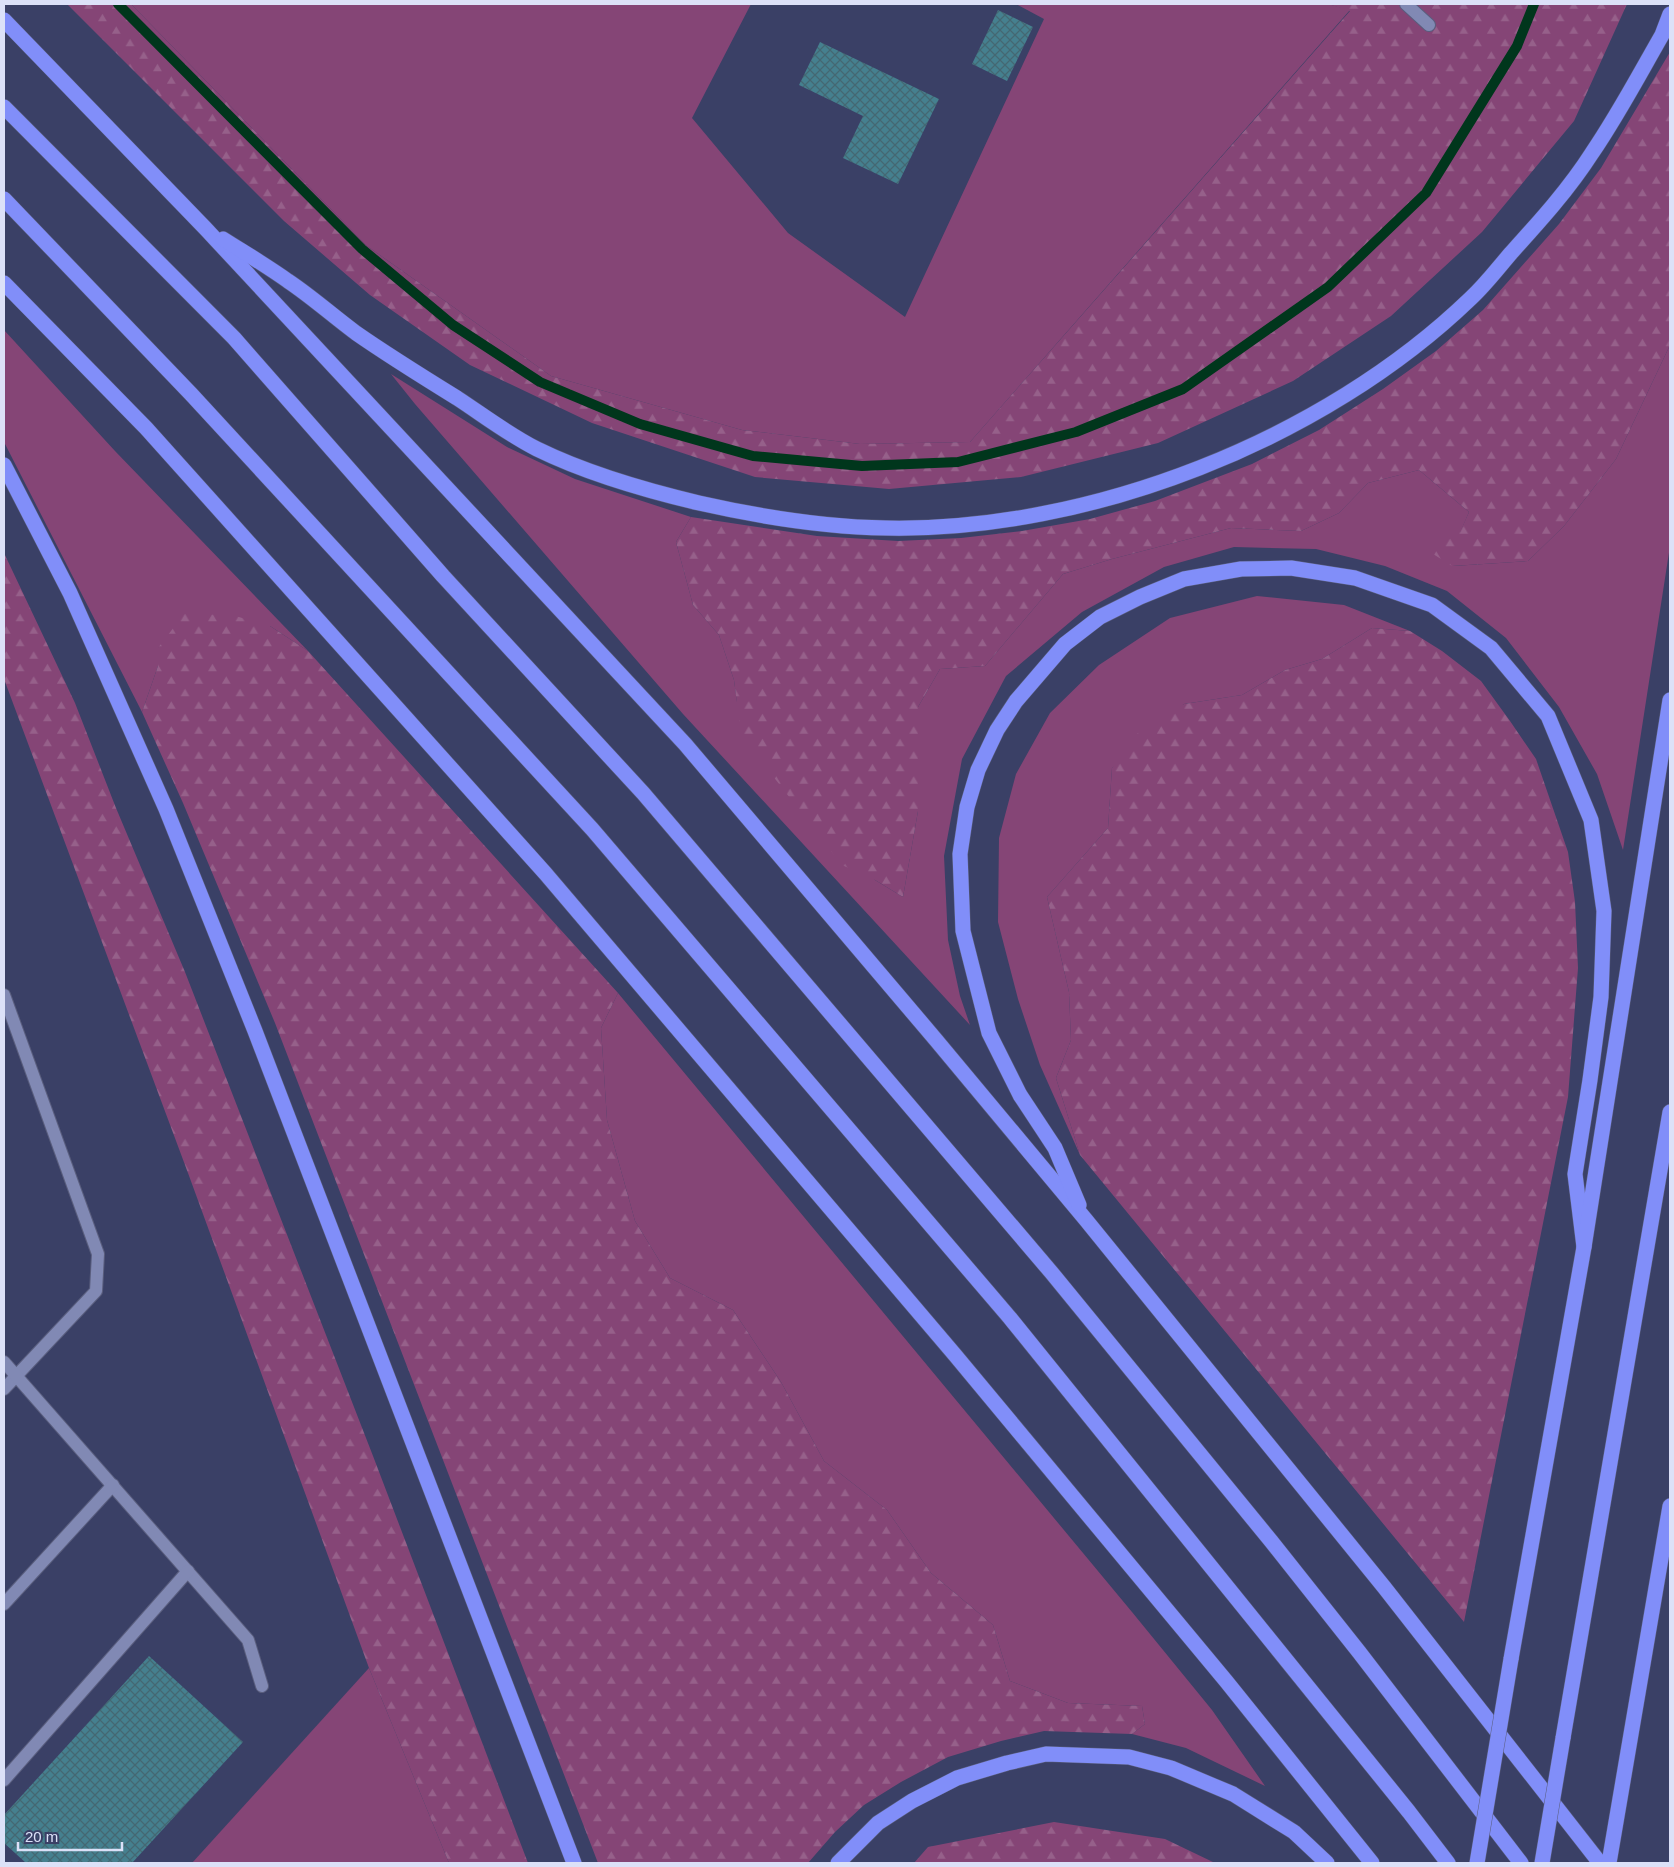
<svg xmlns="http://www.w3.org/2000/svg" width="1674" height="1867" font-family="Arial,sans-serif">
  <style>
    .green { fill: #854576 }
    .forest { fill: url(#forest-firs) }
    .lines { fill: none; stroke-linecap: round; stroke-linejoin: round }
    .stream { stroke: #00361c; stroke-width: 10 }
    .building { fill: url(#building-cross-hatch) }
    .lane-casing { stroke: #5a5e7e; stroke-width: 14 }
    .street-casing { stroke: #5a5e7e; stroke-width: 14 }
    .highway-casing { stroke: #5a5e7e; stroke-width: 16 }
    .lane { stroke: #8189b4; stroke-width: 12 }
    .street { stroke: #8189b4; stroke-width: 12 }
    .highway { stroke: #818ef9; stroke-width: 15 }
    .highway-bridge-casing { stroke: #5a5e7e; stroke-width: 16; stroke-linecap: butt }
    .highway-bridge { stroke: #818ef9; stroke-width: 15 }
  </style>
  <defs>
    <pattern id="forest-firs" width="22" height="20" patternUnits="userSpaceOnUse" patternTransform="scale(1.25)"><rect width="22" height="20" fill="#854576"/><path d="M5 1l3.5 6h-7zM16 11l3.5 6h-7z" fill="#96608a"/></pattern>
    <pattern id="building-cross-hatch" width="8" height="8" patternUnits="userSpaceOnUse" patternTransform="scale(1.25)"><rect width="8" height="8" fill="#45808f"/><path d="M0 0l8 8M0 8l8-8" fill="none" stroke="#446873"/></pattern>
  </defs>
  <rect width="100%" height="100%" fill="#3a4066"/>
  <g class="green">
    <path d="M131,4H751L692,118L788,233L905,317L1044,19L1016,4H1328L1350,10L970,442L860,444L742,430L551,376L367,246Z"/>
    <path d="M4,330L115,451L308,651L270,626L158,648V666L142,712L4,442Z"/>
    <path d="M1670,345V546L1623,850L1597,774L1559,707L1506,638L1447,591L1385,566L1316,549L1234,547L1164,567L1082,612L1006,676L962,759L944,856L948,940L960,996L970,1025L683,714L415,404L391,374L507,447L575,479L691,517L676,542L693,605L719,635L734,680L737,702L875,880L903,897L918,811V707L940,669L985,666L1063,574L1112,559L1231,528L1301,531L1339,513L1368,483L1419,470L1469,512L1460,533L1453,566L1528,561L1564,526L1616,459Z"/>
    <path d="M1257,596L1344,605L1410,631L1372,628L1322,659L1285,670L1242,695L1184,704L1112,768L1108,828L1047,897L1069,992L1071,1040L1056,1078L1080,1155L1040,1065L1018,999L998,922L999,838L1016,774L1050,713L1099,665L1170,618Z"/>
    <path d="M618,993L1132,1612L1212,1710L1265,1786L1186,1748L1132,1734L1145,1724L1142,1706L1068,1703L1010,1681L993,1625L931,1573L887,1510L824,1461L781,1382L733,1310L670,1278L635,1221L607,1120L601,1028Z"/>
    <path d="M369,1668L449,1863H192Z"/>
  </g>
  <g class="forest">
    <path d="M67,4H131L367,246L551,376L742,430L860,444L970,442L1350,11L1328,4H1627L1574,121L1482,232L1391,316L1293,381L1158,443L1021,477L889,489L755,477L592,423L470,365L370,295L284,221Z"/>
    <path d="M1670,52V345L1616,459L1564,526L1528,561L1452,566L1430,552L1436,535L1460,532L1469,512L1419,470L1368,483L1339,513L1301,531L1231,528L1112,559L1063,574L985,666L940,669L918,707V811L903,897L875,880L842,865L741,735L734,680L719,635L693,605L676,542L691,517L817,536L898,541L961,538L1022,531L1090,519L1155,501L1252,464L1319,430L1383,389L1436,351L1483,310L1559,224L1601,168Z"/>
    <path d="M4,553L75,703L116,808L185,972L373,1456L528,1863H449L369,1668L188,1173L4,679Z"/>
    <path d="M184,614L232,615L270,626L308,651L618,993L601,1028L607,1120L635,1221L670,1278L733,1310L781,1382L824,1461L887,1510L931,1573L993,1625L1010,1681L1068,1703L1142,1706L1145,1724L1132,1734L1044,1731L1001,1741L948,1757L901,1782L864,1805L835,1832L808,1863H598L275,1023L183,803L142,712L158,666V648Z"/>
    <path d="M1372,628L1410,631L1442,651L1481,681L1510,721L1536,759L1568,852L1575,902L1578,968L1568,1097L1464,1622L1080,1155L1056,1078L1071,1040L1069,992L1047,897L1108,828L1112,768L1140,730L1184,704L1242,695L1285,670L1322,659Z"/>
    <path d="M1054,1822L1165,1839L1215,1863H914L928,1847Z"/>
  </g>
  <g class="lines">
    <path class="stream" d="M118,4L362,249L453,325L540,382L640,424L753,456L862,466L958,462L1076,432L1183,389L1328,287L1426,193L1517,46L1534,4"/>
  </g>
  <g class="building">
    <path d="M998,10L1033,27L1007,81L972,64Z"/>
    <path d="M820,42L939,99L898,184L843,158L863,116L799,85Z"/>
    <path d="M149,1656L243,1742L132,1863H26L4,1843V1815Z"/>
  </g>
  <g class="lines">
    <defs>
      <g id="lane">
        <path d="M4,995L98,1254L96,1291L4,1389"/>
        <path d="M4,1362L248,1640L262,1686"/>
        <path d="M4,1604L113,1485"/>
        <path d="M4,1780L188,1571"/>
      </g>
      <path id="street" d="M1406,4L1429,25"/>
      <g id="highway">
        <path d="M4,20L205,228L685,744L936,1040L1086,1220L1384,1587L1600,1863"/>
        <path d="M4,107L234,338L443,576L643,793L1051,1272L1271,1541L1359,1652L1521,1863"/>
        <path d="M4,199L191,394L592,829L1010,1318L1409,1812L1448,1863"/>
        <path d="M223,239C245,253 267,266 288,281C312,297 333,316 356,333C389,356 423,377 457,398C483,415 509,435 537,449C588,474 644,490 699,503C761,517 822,527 886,528C1090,532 1324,440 1471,298C1486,284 1498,268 1511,253C1540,221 1569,189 1592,153C1618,115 1639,75 1662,35L1670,14"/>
        <path d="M4,283L146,428L545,873L955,1355L1226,1681L1372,1863"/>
        <path d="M4,465L70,593L166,809L255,1031L574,1863"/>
        <path d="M1079,1205L1055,1148L1020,1095L989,1033L963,931L960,854L967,807L978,770L997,730L1016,701L1065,644L1100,617L1140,597L1184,579L1241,569L1291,568L1355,578L1432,605L1491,648L1548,716L1591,820L1604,911L1601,997L1590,1080L1575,1174L1584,1247"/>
        <path d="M1511,1659L1584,1247L1670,700"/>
        <path d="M1563,1738L1670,1112"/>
        <path d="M838,1863L878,1823L912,1801L957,1778L1007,1763L1046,1754L1129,1757L1171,1768L1233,1794L1294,1832L1327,1863"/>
        <path d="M1609,1863L1670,1506"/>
      </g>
    </defs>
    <use href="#lane" class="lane-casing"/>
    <use href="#street" class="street-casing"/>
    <use href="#highway" class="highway-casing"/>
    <use href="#lane" class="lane"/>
    <use href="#street" class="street"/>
    <use href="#highway" class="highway"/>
    <defs>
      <g id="highway-bridge">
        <path d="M1477,1863L1511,1659"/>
        <path d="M1542,1863L1563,1738"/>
      </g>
    </defs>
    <use href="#highway-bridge" class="highway-bridge-casing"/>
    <use href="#highway-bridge" class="highway-bridge"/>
  </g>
  <rect width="1674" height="1867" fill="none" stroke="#dce1f8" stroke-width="10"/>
  <path d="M18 1842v8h104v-8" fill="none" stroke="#dce1f8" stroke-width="2.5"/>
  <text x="25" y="1842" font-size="15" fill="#dce1f8" stroke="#3a4066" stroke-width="4" paint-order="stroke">20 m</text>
</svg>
